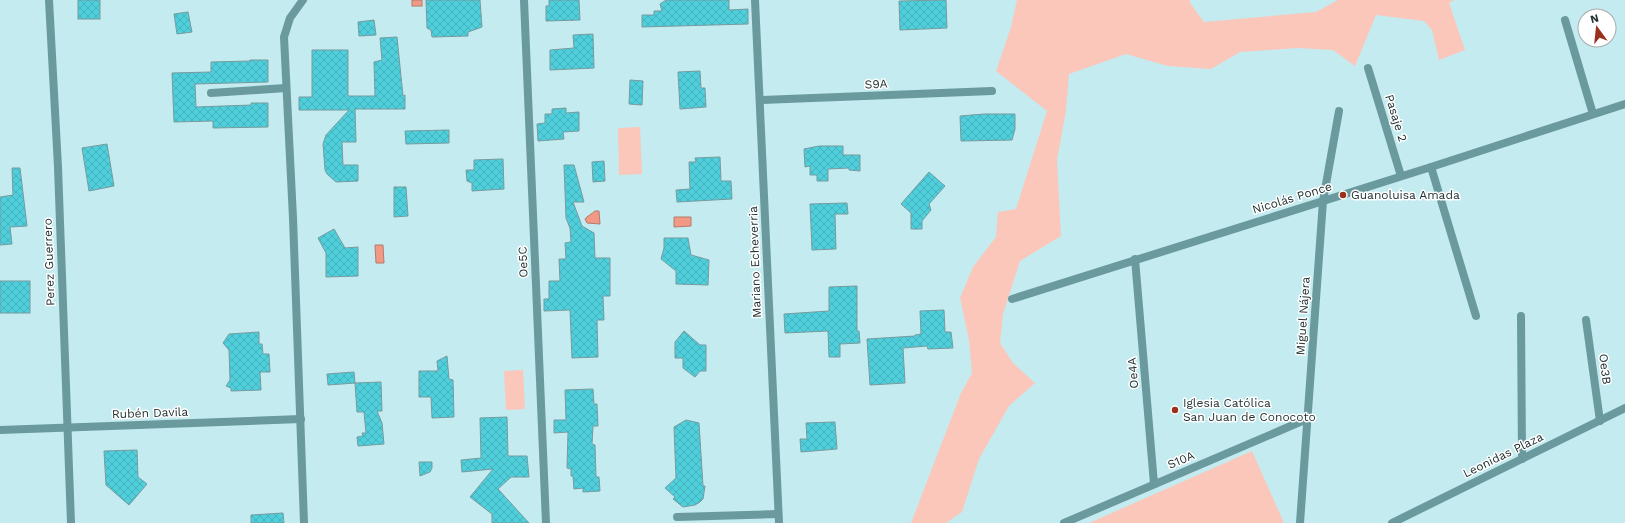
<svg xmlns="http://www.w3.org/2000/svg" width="1625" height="523" font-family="'Work Sans',sans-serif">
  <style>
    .grass { fill: #fcc7bb }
    .water { fill: #f29985; stroke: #b47a6c }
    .building { fill: url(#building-cross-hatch); stroke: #779b9f }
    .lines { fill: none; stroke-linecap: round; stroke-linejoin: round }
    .street { stroke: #6a999e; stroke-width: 8 }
    .poi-dot { fill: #9a311c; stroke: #fff; stroke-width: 1.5 }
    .labels { text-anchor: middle; stroke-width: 3; stroke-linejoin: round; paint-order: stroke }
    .street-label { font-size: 12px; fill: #233233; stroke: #fff }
    .poi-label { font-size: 12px; fill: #233233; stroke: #fff; text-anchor: start }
  </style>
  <defs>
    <pattern id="building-cross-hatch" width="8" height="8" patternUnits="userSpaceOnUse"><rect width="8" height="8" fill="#4fcfdb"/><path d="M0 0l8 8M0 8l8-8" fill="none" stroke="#45b2bc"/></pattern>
  </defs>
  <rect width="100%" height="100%" fill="#c4ebef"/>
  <g class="grass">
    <path d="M1017,0H1190V3L1204,22L1316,12L1338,0H1454L1449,3L1465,50L1439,60L1432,30L1424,21L1376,15L1355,66L1333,50L1297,48L1240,52L1211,69L1168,66L1126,54L1069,74L1066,111L1057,160L1061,236L1020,261L1003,314L1000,343L1013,363L1035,383L1009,406L979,459L962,512L946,523H911L961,393L972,373L969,340L960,298L973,267L996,237L998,212L1016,209L1047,111L996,71L1011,27Z"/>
    <path d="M640,127L642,174L619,175L618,128Z"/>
    <path d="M523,370L525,409L506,410L504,371Z"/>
    <path d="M1252,451L1284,523H1089Z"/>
  </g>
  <g class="water">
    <rect x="412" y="0" width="10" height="6"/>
    <path d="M595,211H599L600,224L587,223L585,219C587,216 592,214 595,211Z"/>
    <path d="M674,217H691V226L674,227Z"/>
    <path d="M375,245H383L384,263H376Z"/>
  </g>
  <g class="building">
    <rect x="78" y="0" width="22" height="19"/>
    <path d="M426,0H480L482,27L468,32V36L432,37L431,30L427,28Z"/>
    <path d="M549,0H579L580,20L546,21V6H549Z"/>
    <path d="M666,0H729V10L748,9V24L642,27V15H654V11H662L660,4Z"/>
    <path d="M946,0L947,28L900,30L899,1Z"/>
    <path d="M188,12L192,32L177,34L174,14Z"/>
    <path d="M374,20L376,35L359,36L358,22Z"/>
    <path d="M593,34L594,68L550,70V50L574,48L573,35Z"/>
    <path d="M397,37L403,96L405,95V109H355L356,142H342L343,165H358V181L336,182L327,174L325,170L323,144L326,135L349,110H299V97H312V50H348V96H375L374,62L382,60L380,38Z"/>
    <path d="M250,60H268V82L195,84L196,107L251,105V103H268V127L213,128V121L174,122L172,73L211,72V62L250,61Z"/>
    <path d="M700,71L701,88H705L706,107L680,109L678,72Z"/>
    <path d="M630,80L643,81L642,105L629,104Z"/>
    <path d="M566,108V113L579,112V131L563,132L564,139L538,141L537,124L545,123V114H552V109Z"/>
    <path d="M984,114H1015V129L1012,140L961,141L960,116Z"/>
    <path d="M449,130V143L406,144L405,131Z"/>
    <path d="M107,144L114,186L89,191L82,148Z"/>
    <path d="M819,146H843V155H860V171L849,170V168L828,169V181H817V175H810V166L805,167L804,149Z"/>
    <path d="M720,157L721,181H731L732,199L677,202L676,190L690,189L689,162H696L695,158Z"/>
    <path d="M503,159L504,189L472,191V183L467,181L466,170H474V160Z"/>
    <path d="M604,161L605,181L593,182L592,162Z"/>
    <path d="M564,165H574L584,202H573L582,226L594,233L595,258H610V296H603L604,320H597L598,357L572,358L570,310L544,311V299H549V281H560L559,259H566L565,243L571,242L570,228L566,218Z"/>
    <path d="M12,168H20L27,226L10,227L12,244L0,245V197L13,195Z"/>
    <path d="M929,172L945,186L929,204L931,210L922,221V229H911V213L901,204Z"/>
    <path d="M394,187H406L408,216L394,217Z"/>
    <path d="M847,203L848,214H835L836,249L812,250L810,204Z"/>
    <path d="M334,229L345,248L358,247V276L326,277V253L318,238Z"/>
    <path d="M664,238H688L691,255L709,260L708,285L676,284V271L661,259L664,248Z"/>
    <rect x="0" y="281" width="30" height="32"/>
    <path d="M857,286V331H859L860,343L840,344V357H829L828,331L785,333L784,314L829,311V287Z"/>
    <path d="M944,310L945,332H951L953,348L928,349L927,346L903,348L905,383L870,385L867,339L915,336V335L921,334L920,311Z"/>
    <path d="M684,331L700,345H706V371H700L695,377L683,368V358H675V342Z"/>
    <path d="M259,332V344H262L263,354H269L270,372H260L261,390L231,391V388L226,386L230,380L229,350L223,343L229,334Z"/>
    <path d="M447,356L449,379L453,380L454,417L432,418L431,397H419V371H438L437,361Z"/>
    <path d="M354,372L355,383L328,385L327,374Z"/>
    <path d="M381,382L382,411H377L382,423L384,444L358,446L357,437L363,436L362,433H366L364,412H357L355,383Z"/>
    <path d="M593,389L594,404H597L598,426H593L592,444L595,445L596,477H599L600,491L583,492V488L574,489L573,476H571V469L567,468L568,432L554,433V420H566L565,390Z"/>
    <path d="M507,417L508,456H527L529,477H511L498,489L529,523H492V514L470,497L493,469L462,472L461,460L481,458L480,418Z"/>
    <path d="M686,420L699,423L703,486H705L703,499L700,502L695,505L683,507L673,499L675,497L665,488L676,478L674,427Z"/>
    <path d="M835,422L837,449L801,452L800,439H807L806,423Z"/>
    <path d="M137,450L138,477L147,484L129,505L106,485L104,451Z"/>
    <path d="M419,462H432V468L430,472L420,476Z"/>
    <path d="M283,513L284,523H251V515Z"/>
  </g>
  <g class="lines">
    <g class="street">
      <path d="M49,0L58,167L71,523"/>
      <path d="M303,0L290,18L284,37L293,218L304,523"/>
      <path d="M524,0L546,523"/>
      <path d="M755,0L779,523"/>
      <path d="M1565,20L1593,114"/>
      <path d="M1368,68L1401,176"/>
      <path d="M211,93L286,88"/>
      <path d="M760,100L992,91"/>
      <path d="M1431,167L1476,316"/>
      <path d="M1135,259L1154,484"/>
      <path d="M1012,299L1431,167L1625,104"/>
      <path d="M1521,316L1522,459"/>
      <path d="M1586,320L1600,421"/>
      <path d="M0,430L301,419"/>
      <path d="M677,517L778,514"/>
      <path d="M1064,523L1307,419"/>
      <path d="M1300,523L1323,201L1339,111"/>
      <path d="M1392,523L1625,408"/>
    </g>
  </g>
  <g class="poi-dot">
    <circle cx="1343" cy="195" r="4"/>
    <circle cx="1175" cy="410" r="4"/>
  </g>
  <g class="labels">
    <g class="street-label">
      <text transform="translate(876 84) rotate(-2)" y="4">S9A</text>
      <text transform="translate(1396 118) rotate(73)" y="4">Pasaje 2</text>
      <text transform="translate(1292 198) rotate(-17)" y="4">Nicolás Ponce</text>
      <text transform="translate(49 262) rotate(-92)" y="4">Perez Guerrero</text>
      <text transform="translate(523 262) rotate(-92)" y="4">Oe5C</text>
      <text transform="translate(755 262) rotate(-92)" y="4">Mariano Echeverria</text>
      <text transform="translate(1303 316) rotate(-86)" y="4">Miguel Nájera</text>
      <text transform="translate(1605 369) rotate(83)" y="4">Oe3B</text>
      <text transform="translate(1133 373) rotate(-95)" y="4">Oe4A</text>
      <text transform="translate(150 413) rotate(-2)" y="4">Rubén Davila</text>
      <text transform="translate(1503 455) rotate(-26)" y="4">Leonidas Plaza</text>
      <text transform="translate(1181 460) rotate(-23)" y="4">S10A</text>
    </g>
    <g class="poi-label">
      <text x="1351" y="199">Guanoluisa Amada</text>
      <text x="1183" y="407">Iglesia Católica<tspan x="1183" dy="14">San Juan de Conocoto</tspan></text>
    </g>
  </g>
  <g transform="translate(1597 28) rotate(345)"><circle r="19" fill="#ffffff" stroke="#a7adad"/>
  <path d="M0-3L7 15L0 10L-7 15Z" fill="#9a311c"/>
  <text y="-6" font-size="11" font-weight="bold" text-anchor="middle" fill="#233233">N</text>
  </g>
</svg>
